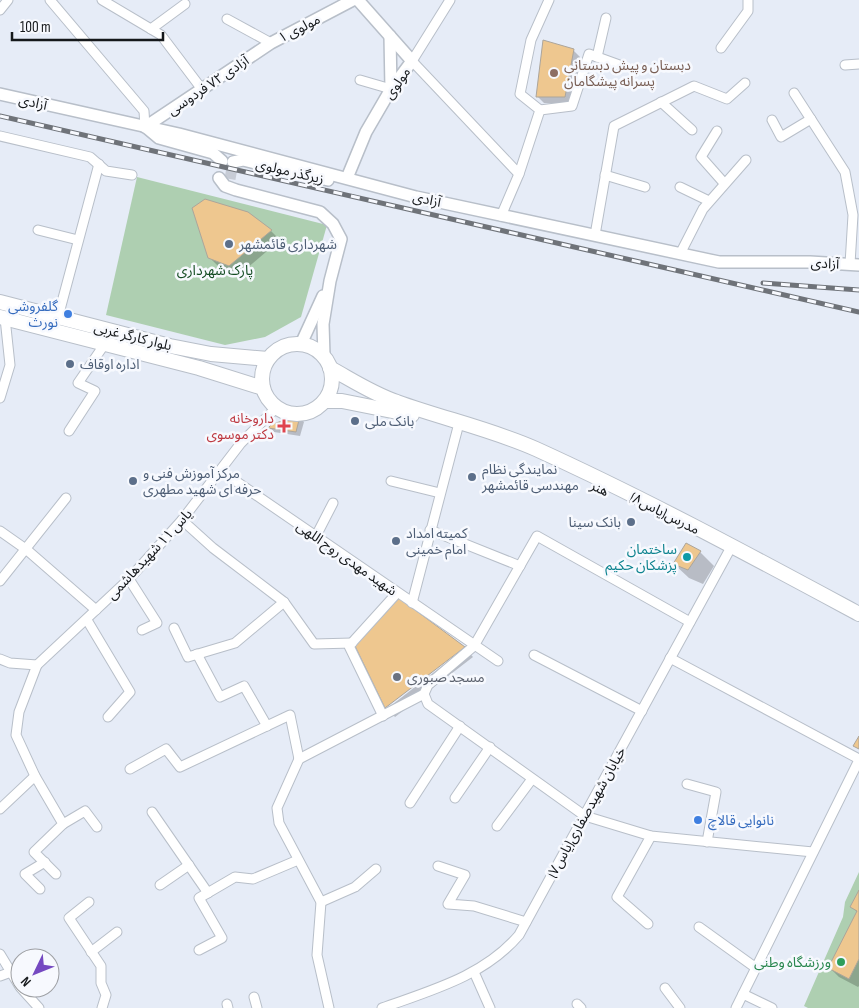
<svg xmlns="http://www.w3.org/2000/svg" width="859" height="1008" font-family="'Sofia Sans Condensed','Noto Sans Arabic',sans-serif">
  <style>
    .green { fill: #aecfb1 }
    .shadow { fill: #0003 }
    .building { fill: #eec78f; stroke: #aca59b }
    .lines { fill: none; stroke-linecap: round; stroke-linejoin: round }
    .secondary-tunnel { stroke: #c7ccd6; stroke-width: 11; stroke-dasharray: 11 5.5; stroke-linecap: butt }
    .street-casing { stroke: #b8bfc9; stroke-width: 11 }
    .secondary-casing { stroke: #b8bfc9; stroke-width: 14 }
    .primary-casing { stroke: #b8bfc9; stroke-width: 16 }
    .street { stroke: #fff; stroke-width: 9 }
    .secondary { stroke: #fff; stroke-width: 11 }
    .primary { stroke: #fff; stroke-width: 14 }
    .rail-casing { stroke: #6f7379; stroke-width: 5 }
    .rail { stroke: #f7f9fe; stroke-width: 3; stroke-dasharray: 9; stroke-linecap: butt }
    .education-dot { fill: #8d6e63; stroke: #f7f9fe; stroke-width: 2 }
    .service-dot { fill: #5c6f8a; stroke: #f7f9fe; stroke-width: 2 }
    .shop-dot { fill: #3f7fe0; stroke: #f7f9fe; stroke-width: 2 }
    .health-dot { fill: #e0444e; stroke: #f7f9fe; stroke-width: 2 }
    .culture-dot { fill: #0f9aa8; stroke: #f7f9fe; stroke-width: 2 }
    .worship-dot { fill: #6b7280; stroke: #f7f9fe; stroke-width: 2 }
    .leisure-dot { fill: #2e9e5b; stroke: #f7f9fe; stroke-width: 2 }
    .labels { text-anchor: middle; stroke-width: 5; stroke-linejoin: round; paint-order: stroke }
    .street-label { font-size: 14px; fill: #15181b; stroke: #f7f9fe }
    .education-label { font-size: 14px; fill: #785e54; stroke: #f7f9fe; text-anchor: start }
    .service-label { font-size: 14px; fill: #4e5e75; stroke: #f7f9fe; text-anchor: start }
    .park-label { font-size: 14px; fill: #134c22; stroke: #f7f9fe }
    .shop-label { font-size: 14px; fill: #366cbe; stroke: #f7f9fe; text-anchor: end }
    .health-label { font-size: 14px; fill: #be3a42; stroke: #f7f9fe; text-anchor: end }
    .culture-label { font-size: 14px; fill: #0d838f; stroke: #f7f9fe; text-anchor: end }
    .worship-label { font-size: 14px; fill: #5b616d; stroke: #f7f9fe; text-anchor: start }
    .leisure-label { font-size: 14px; fill: #27864d; stroke: #f7f9fe; text-anchor: end }
  </style>
  <rect width="100%" height="100%" fill="#e6ecf7"/>
  <g class="green">
    <path d="M137,177L327,225L301,317L265,337L225,345L106,315Z"/>
    <path d="M859,872V1008H808L804,1006L843,917L845,902Z"/>
  </g>
  <g class="shadow">
    <path d="M573,50L580,57L571,104L544,103L537,96Z"/>
    <path d="M271,231L280,240L239,275L219,267L209,257Z"/>
    <path d="M300,418L304,422L300,436L274,432L270,428L273,425Z"/>
    <path d="M700,552L714,566L703,584L689,578L674,564Z"/>
    <path d="M357,647L388,708L465,648L473,657L395,717L386,707Z"/>
    <path d="M859,892V986L858,987L839,977L830,968L858,913L852,907Z"/>
  </g>
  <g class="building">
    <path d="M543,40L574,49L565,97H536Z"/>
    <path d="M205,199L248,212L272,230L229,266L208,258L192,208Z"/>
    <path d="M300,416L296,432L268,428L272,424Z"/>
    <path d="M686,543L701,551L688,570L673,564Z"/>
    <path d="M399,598L465,647L385,708L355,646Z"/>
    <path d="M859,736V749L853,746Z"/>
    <path d="M859,890V959L849,979L828,968L857,911L850,907Z"/>
  </g>
  <g class="lines">
    <path class="secondary-tunnel" d="M230,179L233,162"/>
    <defs>
      <g id="street">
        <path d="M50,0L144,111L145,127"/>
        <path d="M102,0L161,35L201,88"/>
        <path d="M450,0L412,61L519,174"/>
        <path d="M0,10L8,0"/>
        <path d="M227,19L271,43"/>
        <path d="M151,29L185,4"/>
        <path d="M721,48L748,11V0"/>
        <path d="M597,57L606,18"/>
        <path d="M845,65L859,64"/>
        <path d="M360,80L391,89"/>
        <path d="M794,93L845,172L853,215L850,264"/>
        <path d="M661,102L692,130"/>
        <path d="M540,110L572,106L589,54L622,66"/>
        <path d="M772,120L781,137L811,119"/>
        <path d="M717,131L701,157L724,183"/>
        <path d="M0,136L90,157L106,171L132,175"/>
        <path d="M605,175L645,187"/>
        <path d="M680,187L709,201"/>
        <path d="M501,216L519,174L540,110L520,94L531,40L549,0"/>
        <path d="M38,230L78,240"/>
        <path d="M595,235L614,126L694,86L727,99L745,83"/>
        <path d="M680,254L703,209L746,160"/>
        <path d="M58,317L99,164"/>
        <path d="M0,398L10,365L5,318"/>
        <path d="M69,431L95,391L78,383L104,345"/>
        <path d="M221,471L498,661"/>
        <path d="M391,481L440,493"/>
        <path d="M182,520L213,548L284,602L314,644L352,643"/>
        <path d="M430,530L520,566"/>
        <path d="M0,531L27,550L96,610"/>
        <path d="M316,536L333,503"/>
        <path d="M129,579L157,623L142,630"/>
        <path d="M0,581L66,498"/>
        <path d="M412,603L458,427"/>
        <path d="M87,620L130,692L108,717"/>
        <path d="M174,628L188,657L235,643L284,602"/>
        <path d="M197,654L220,697L244,686L267,726"/>
        <path d="M534,655L642,711"/>
        <path d="M670,658L859,759"/>
        <path d="M0,659L10,663L37,665L129,579L182,520L241,443L277,407"/>
        <path d="M37,665L19,712L16,735L35,776L63,824L34,852L56,874"/>
        <path d="M424,694L428,704L585,816L651,836L813,852"/>
        <path d="M383,716L349,646L397,593"/>
        <path d="M299,759L424,694L428,685L474,646L537,536L690,622"/>
        <path d="M299,759L277,808L279,823L321,902L317,955L329,1008"/>
        <path d="M130,769L166,749L180,767L290,715L299,759"/>
        <path d="M687,784L716,792L707,842"/>
        <path d="M455,798L490,747"/>
        <path d="M410,803L460,726"/>
        <path d="M0,809L35,776"/>
        <path d="M152,812L208,893"/>
        <path d="M63,824L85,811L97,827"/>
        <path d="M497,826L532,779"/>
        <path d="M438,866L465,875L448,904L474,906L526,922"/>
        <path d="M160,885L189,865"/>
        <path d="M40,889L25,874L45,862"/>
        <path d="M89,902L69,918L101,966V983L106,995L102,1008"/>
        <path d="M321,902L355,887L376,869"/>
        <path d="M648,924L617,897L651,836"/>
        <path d="M699,927L756,968"/>
        <path d="M199,950L222,938L199,898L235,877L253,879L298,860"/>
        <path d="M91,952L117,932"/>
        <path d="M0,954L20,987"/>
        <path d="M474,972L490,1008"/>
        <path d="M0,976L11,972"/>
        <path d="M21,988L39,1008"/>
        <path d="M665,988L680,1008"/>
        <path d="M743,994L772,1008"/>
        <path d="M254,997L257,1008"/>
        <path d="M227,1004L228,1008"/>
        <path d="M577,1004L581,1008"/>
        <path d="M382,1008C432,990 484,976 519,935L729,551"/>
        <path d="M736,1008L859,760"/>
      </g>
      <g id="secondary">
        <path d="M390,36L391,89"/>
        <path d="M0,94L179,134L416,197L719,262H810L859,265"/>
        <path d="M145,127L271,43L353,0"/>
        <path d="M147,128L159,138L213,153L222,161"/>
        <path d="M233,162L243,160L328,180"/>
        <path d="M219,178L225,186L236,190L320,212L333,224L341,239L330,281L323,324L324,356"/>
        <path d="M347,178L366,132L391,89L412,61L358,0"/>
        <path d="M301,344L323,296"/>
      </g>
      <g id="primary">
        <path d="M0,302L170,346L211,354L268,359"/>
        <path d="M0,317L199,368L263,388"/>
        <circle cx="297" cy="379" r="35"/>
        <path d="M330,368C352,380 373,394 397,402C444,419 491,429 536,449C646,499 753,557 859,614"/>
        <path d="M325,401H342L412,415"/>
      </g>
    </defs>
    <use href="#street" class="street-casing"/>
    <use href="#secondary" class="secondary-casing"/>
    <use href="#primary" class="primary-casing"/>
    <use href="#street" class="street"/>
    <use href="#secondary" class="secondary"/>
    <use href="#primary" class="primary"/>
    <defs>
      <g id="rail">
        <path d="M0,116L859,312"/>
        <path d="M763,283L859,290"/>
      </g>
    </defs>
    <use href="#rail" class="rail-casing"/>
    <use href="#rail" class="rail"/>
  </g>
  <circle class="education-dot" cx="554" cy="73" r="5"/>
  <g class="service-dot">
    <circle cx="229" cy="244" r="5"/>
    <circle cx="70" cy="364" r="5"/>
    <circle cx="355" cy="421" r="5"/>
    <circle cx="472" cy="477" r="5"/>
    <circle cx="133" cy="481" r="5"/>
    <circle cx="631" cy="522" r="5"/>
    <circle cx="396" cy="541" r="5"/>
  </g>
  <g class="shop-dot">
    <circle cx="68" cy="314" r="5"/>
    <circle cx="698" cy="820" r="5"/>
  </g>
  <path class="health-dot" d="M281.5 418.5h5v5h5v5h-5v5h-5v-5h-5v-5h5z"/>
  <circle class="culture-dot" cx="687" cy="557" r="5"/>
  <circle class="worship-dot" cx="397" cy="677" r="5"/>
  <circle class="leisure-dot" cx="841" cy="962" r="5"/>
  <g class="labels">
    <g class="street-label">
      <text transform="translate(299 28) rotate(-27)" y="5">مولوی ۱</text>
      <text transform="translate(397 83) rotate(-55)" y="5">مولوی</text>
      <text transform="translate(208 85) rotate(-34)" y="5">آزادی ۷۲ فردوسی</text>
      <text transform="translate(33 102) rotate(13)" y="5">آزادی</text>
      <text transform="translate(290 171) rotate(13)" y="5">زیرگذر مولوی</text>
      <text transform="translate(427 199) rotate(12)" y="5">آزادی</text>
      <text transform="translate(825 263) rotate(3)" y="5">آزادی</text>
      <text transform="translate(133 336) rotate(14)" y="5">بلوار کارگر غربی</text>
      <text transform="translate(600 488) rotate(26)" y="5">هنر</text>
      <text transform="translate(665 513) rotate(27)" y="5">مدرس(یاس۸)</text>
      <text transform="translate(149 554) rotate(-47)" y="5">یاس ۱۱ شهیدهاشمی</text>
      <text transform="translate(347 558) rotate(35)" y="5">شهید مهدی روح اللهی</text>
      <text transform="translate(586 812) rotate(-61)" y="5">خیابان شهیدصفاری(یاس۷)</text>
    </g>
    <g class="education-label">
      <text x="564" y="70">دبستان و پیش دبستانی<tspan x="564" dy="16">پسرانه پیشگامان</tspan></text>
    </g>
    <g class="service-label">
      <text x="239" y="249">شهرداری قائمشهر</text>
      <text x="80" y="369">اداره اوقاف</text>
      <text x="365" y="426">بانک ملی</text>
      <text x="482" y="474">نمایندگی نظام<tspan x="482" dy="16">مهندسی قائمشهر</tspan></text>
      <text x="143" y="478">مرکز آموزش فنی و<tspan x="143" dy="16">حرفه ای شهید مطهری</tspan></text>
      <text x="621" y="527" text-anchor="end">بانک سینا</text>
      <text x="406" y="538">کمیته امداد<tspan x="406" dy="16">امام خمینی</tspan></text>
    </g>
    <g class="park-label">
      <text x="215" y="275">پارک شهرداری</text>
    </g>
    <g class="shop-label">
      <text x="58" y="311">گلفروشی<tspan x="58" dy="16">نورث</tspan></text>
      <text x="708" y="825" text-anchor="start">نانوایی قالاچ</text>
    </g>
    <g class="health-label">
      <text x="274" y="423">داروخانه<tspan x="274" dy="16">دکتر موسوی</tspan></text>
    </g>
    <g class="culture-label">
      <text x="677" y="554">ساختمان<tspan x="677" dy="16">پزشکان حکیم</tspan></text>
    </g>
    <g class="worship-label">
      <text x="407" y="682">مسجد صبوری</text>
    </g>
    <g class="leisure-label">
      <text x="831" y="967">ورزشگاه وطنی</text>
    </g>
  </g>
  <g transform="translate(35 973) rotate(227)"><circle r="24" fill="#f7f9fe" stroke="#9d9fa3"/>
  <path d="M0-4L9 19L0 12L-9 19Z" fill="#7549c1"/>
  <text y="-8" font-size="14" font-weight="bold" text-anchor="middle" fill="#15181b">N</text>
  </g>
  <path d="M12 32v8h151v-8" fill="none" stroke="#15181b" stroke-width="2.5"/>
  <text x="20" y="32" font-size="15" fill="#15181b" stroke="#f7f9fe" stroke-width="4" paint-order="stroke">100 m</text>
</svg>
